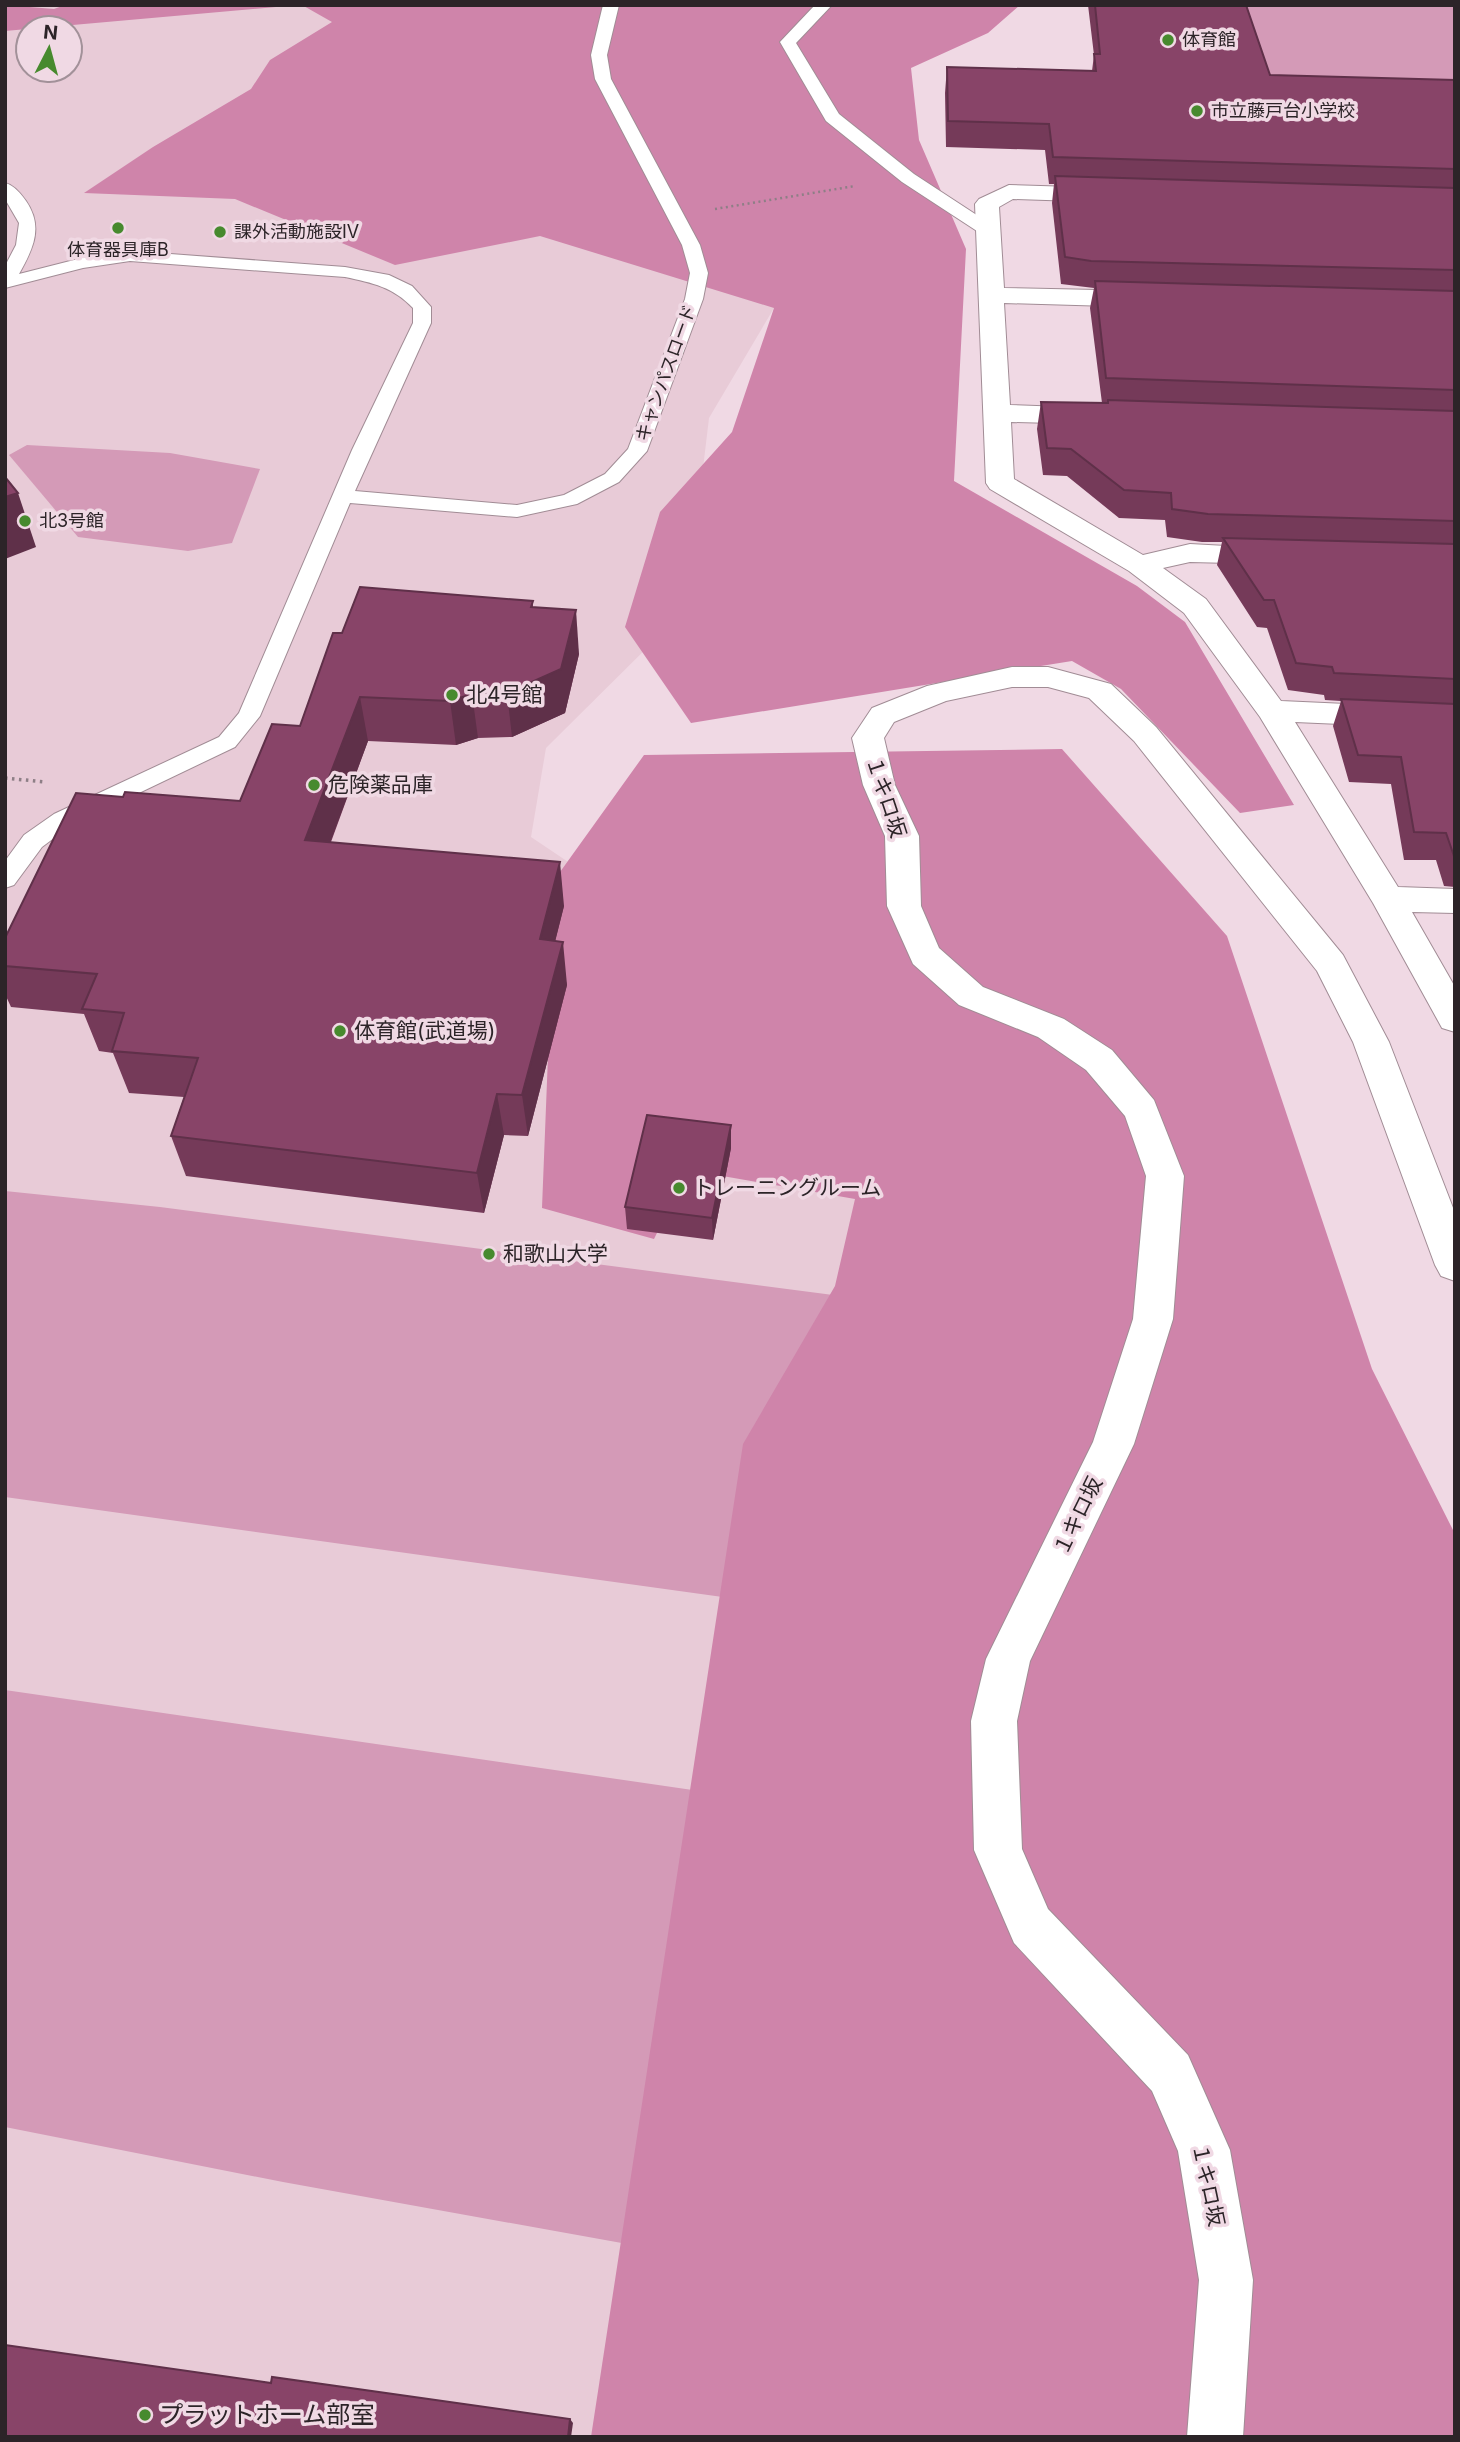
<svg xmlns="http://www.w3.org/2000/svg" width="1460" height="2442" font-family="Inter,'Noto Sans JP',sans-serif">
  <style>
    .built { fill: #e8cbd7; fill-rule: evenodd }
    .green { fill: #d49ab7 }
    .forest { fill: #cf84aa }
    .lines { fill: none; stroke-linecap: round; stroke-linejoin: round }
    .lane-casing { stroke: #a18c95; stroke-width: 2 }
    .street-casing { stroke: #a18c95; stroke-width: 2 }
    .path-far1 { stroke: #8e7f86; stroke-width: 2.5; stroke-dasharray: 2 3.5; stroke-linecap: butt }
    .path { stroke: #8e7f86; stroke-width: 3.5; stroke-dasharray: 2.5 4.5; stroke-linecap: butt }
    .lane { fill: #fff; fill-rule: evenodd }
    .street { fill: #fff; fill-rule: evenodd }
    .wall { fill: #753a59 }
    .shaded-wall { fill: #5f3049 }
    .building { fill: #884468; stroke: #5f3049; stroke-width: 2 }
    .poi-dot { fill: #478a2e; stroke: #f0d9e4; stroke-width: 2.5 }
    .labels { text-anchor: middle; stroke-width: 7; stroke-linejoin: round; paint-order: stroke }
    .far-poi-label { font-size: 18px; fill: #2c2428; stroke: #f0d9e4; text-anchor: start }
    .far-street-label { font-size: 18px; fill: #2c2428; stroke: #f0d9e4 }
    .poi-label { font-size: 21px; fill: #2c2428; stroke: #f0d9e4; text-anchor: start }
    .street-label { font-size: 21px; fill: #2c2428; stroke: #f0d9e4 }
    .near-poi-label { font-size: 24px; fill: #2c2428; stroke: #f0d9e4; text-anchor: start }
  </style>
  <rect width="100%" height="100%" fill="#f0d9e4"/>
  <path class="built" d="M5,5H676L774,308L709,418L701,485L676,619L546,748L531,837L604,886L869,1110L888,2437H5ZM28,28H70V70H28Z"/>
  <g class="green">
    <path d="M1239,5H1455V100L1256,78Z"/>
    <path d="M27,445L170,453L260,469L232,543L188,551L78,537L9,455Z"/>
    <path d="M5,1191L160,1207L933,1308L794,1607L5,1497Z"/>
    <path d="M5,1690L720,1794L655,2249L283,2182L5,2127Z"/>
  </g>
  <g class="forest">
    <path d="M5,5L54,9L65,5H298L5,31Z"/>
    <path d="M302,5H1020L988,33L911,68L919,140L966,249L954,481L1137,586L1185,622L1294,805L1240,813L1121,689L1072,661L691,723L625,627L660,512L732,432L774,308L540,236L395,265L235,199L84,193L153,147L251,89L270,60L332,22Z"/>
    <path d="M1062,749L1227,936L1372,1369L1455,1534V2437H591L743,1444L835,1286L855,1199L688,1170L654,1239L542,1208L555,879L644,755Z"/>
  </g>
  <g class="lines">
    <defs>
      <g id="lane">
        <path d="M603,5H619L607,55L611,79L700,245L708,273L703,299L647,451L619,482L577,504L517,517L350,503L260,716L235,747L70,826L42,847L14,885L5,888V861L24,835L54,814L219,737L239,713L352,450L413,323V308C393,287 373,283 345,277L130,261L83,268L5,288V266L16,245L19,223L5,199V183C14,185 21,194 26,201C44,227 33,249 19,274L82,258L130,251L345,267L389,275L412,286L431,307V323L355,491L517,505L564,495L605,474L628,449L685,299L690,273L682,245L595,79L591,55Z"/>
        <path d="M815,5H832L796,43L839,114L914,174L995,227L998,231L995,235H983L902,182L826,121L780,42Z"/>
      </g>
      <g id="street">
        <path d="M1009,185L1106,188L1114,190L1118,195L1114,200L1106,202L1013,199L999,207L1004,288L1144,291L1153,294L1157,299L1153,304L1144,307L1004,303L1010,405L1092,408L1102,410L1106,416L1102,422L1092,424L1011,422L1014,479L1143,555L1190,544L1282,549L1287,555L1282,561L1272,564L1190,562L1163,568L1206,599L1281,701L1455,709V729L1295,722L1398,887L1455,889V913L1412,912L1455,987V1032L1442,1028L1373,903L1260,717L1184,613L1129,571L990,489L986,483L975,204L979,199Z"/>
        <path d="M1012,667H1048L1111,684L1156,727L1343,955L1389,1042L1455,1213V1281L1441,1276L1435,1265L1353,1042L1317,971L1134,741L1089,698L1048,687H1012L946,701L894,722L884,738L895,785L919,836L921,906L939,948L983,987L1064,1019L1112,1050L1154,1100L1184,1176L1173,1319L1134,1444L1030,1661L1017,1721L1022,1849L1048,1909L1188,2055L1230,2150L1253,2280L1243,2437H1187L1199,2280L1178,2151L1152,2091L1014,1943L974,1850L971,1721L986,1659L1093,1442L1133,1319L1146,1176L1125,1116L1086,1070L1038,1037L959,1005L913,964L887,906L885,836L863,785L852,738L872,708L927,686Z"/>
      </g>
    </defs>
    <use href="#lane" class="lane-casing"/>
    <use href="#street" class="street-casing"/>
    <path class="path-far1" d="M715,209L855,186"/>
    <path class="path" d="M5,778L45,782"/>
    <use href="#lane" class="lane"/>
    <use href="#street" class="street"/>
  </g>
  <g class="wall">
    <path d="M1088,5H1246L1270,75L1455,80V887L1444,886L1436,860H1404L1391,784L1349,782L1333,726L1341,701L1325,700L1324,695L1288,690L1267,628L1257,627L1217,565L1222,542H1202L1167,537L1165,520L1119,518L1067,476L1043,475L1037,429L1041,402L1102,403L1090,308L1094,288L1061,284L1052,203L1054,184H1049L1045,150L946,147L945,93L947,67L1092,71L1094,55Z"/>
    <path d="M533,601V607L579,654L565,713L512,737L478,738L456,745L368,741L331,842L564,906L555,941L567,985L528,1136L504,1135L484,1213L186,1176L171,1136L184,1097L129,1093L113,1053L99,1051L84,1014L11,1007L5,994V938L123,797L240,801L300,726L342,633Z"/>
    <path d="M731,1125V1148L713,1240L627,1229L625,1207Z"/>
  </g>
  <g class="shaded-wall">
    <path d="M18,493L36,547L5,559V497Z"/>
    <path d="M576,610L579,654L565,713L512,737L507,693Z"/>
    <path d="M472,694L478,738L456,745L450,701Z"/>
    <path d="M360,697L368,741L315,883L305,840Z"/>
    <path d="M560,862L564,906L545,982L540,939Z"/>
    <path d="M563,942L567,985L528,1136L522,1095Z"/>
    <path d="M497,1094L504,1135L484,1213L477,1173Z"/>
    <path d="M731,1125V1148L713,1240L712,1218Z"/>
    <path d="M570,2419L573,2423L571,2437H568Z"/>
  </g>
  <g class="building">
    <path d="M1095,5H1246L1270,75L1455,80V169L1053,157L1049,124L948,121L947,67L1096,71L1094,54H1100Z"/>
    <path d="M1055,176L1455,188V270L1091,261L1065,257Z"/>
    <path d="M1095,281L1455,291V390L1106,378Z"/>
    <path d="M1108,400L1455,411V521L1208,514L1172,509L1171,493L1124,490L1071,449L1047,448L1041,402L1108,403Z"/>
    <path d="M5,477L18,493L5,497Z"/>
    <path d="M1223,538L1455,544V679L1334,673L1332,667L1296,663L1274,600H1264Z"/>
    <path d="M360,587L533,601L531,607L576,610L561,669L507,693L472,694L450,701L360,697L305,840L560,862L540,939L563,942L522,1095L497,1094L477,1173L171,1136L198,1058L112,1051L124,1013L82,1009L97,974L5,966V938L76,793L123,797L125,792L240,801L272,724L300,726L333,633H342Z"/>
    <path d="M1341,699L1455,704V859L1446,833L1414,832L1401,757L1358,755Z"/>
    <path d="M647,1115L731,1125L712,1218L625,1207Z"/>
    <path d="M5,2345L271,2383L272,2377L570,2419L568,2437H5Z"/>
  </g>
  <g class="poi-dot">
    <circle cx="1168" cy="40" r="7"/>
    <circle cx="1197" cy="111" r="7"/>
    <circle cx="118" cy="228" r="7"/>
    <circle cx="220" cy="232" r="7"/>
    <circle cx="25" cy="521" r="7"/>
    <circle cx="452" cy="695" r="7"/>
    <circle cx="314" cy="785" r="7"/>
    <circle cx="340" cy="1031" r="7"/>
    <circle cx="679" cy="1188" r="7"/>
    <circle cx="489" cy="1254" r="7"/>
    <circle cx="145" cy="2415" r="7"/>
  </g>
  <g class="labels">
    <g class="far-poi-label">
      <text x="1182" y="46">体育館</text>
      <text x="1211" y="117">市立藤戸台小学校</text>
      <text x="234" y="238">課外活動施設IV</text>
      <text x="118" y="256" text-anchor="middle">体育器具庫B</text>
      <text x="39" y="527">北3号館</text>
    </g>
    <g class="far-street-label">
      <text transform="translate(666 373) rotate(-70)" y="6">キャンパスロード</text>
    </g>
    <g class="poi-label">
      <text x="466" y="702">北4号館</text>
      <text x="328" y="792">危険薬品庫</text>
      <text x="354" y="1038">体育館(武道場)</text>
      <text x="693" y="1195">トレーニングルーム</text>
      <text x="503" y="1261">和歌山大学</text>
    </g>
    <g class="street-label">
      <text transform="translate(886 797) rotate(72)" y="7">１キロ坂</text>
      <text transform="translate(1078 1516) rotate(-64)" y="7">１キロ坂</text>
      <text transform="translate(1208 2185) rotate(78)" y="7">１キロ坂</text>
    </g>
    <g class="near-poi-label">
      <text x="159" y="2423">プラットホーム部室</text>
    </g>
  </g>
  <rect width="1460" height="2442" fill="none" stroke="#2c2428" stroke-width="14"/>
  <g transform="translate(49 49) rotate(6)"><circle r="33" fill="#f0d9e4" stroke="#a29199" stroke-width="2"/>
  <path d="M0-5L12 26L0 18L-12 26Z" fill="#478a2e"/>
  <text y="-10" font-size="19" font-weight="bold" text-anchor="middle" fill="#2c2428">N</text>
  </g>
</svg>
